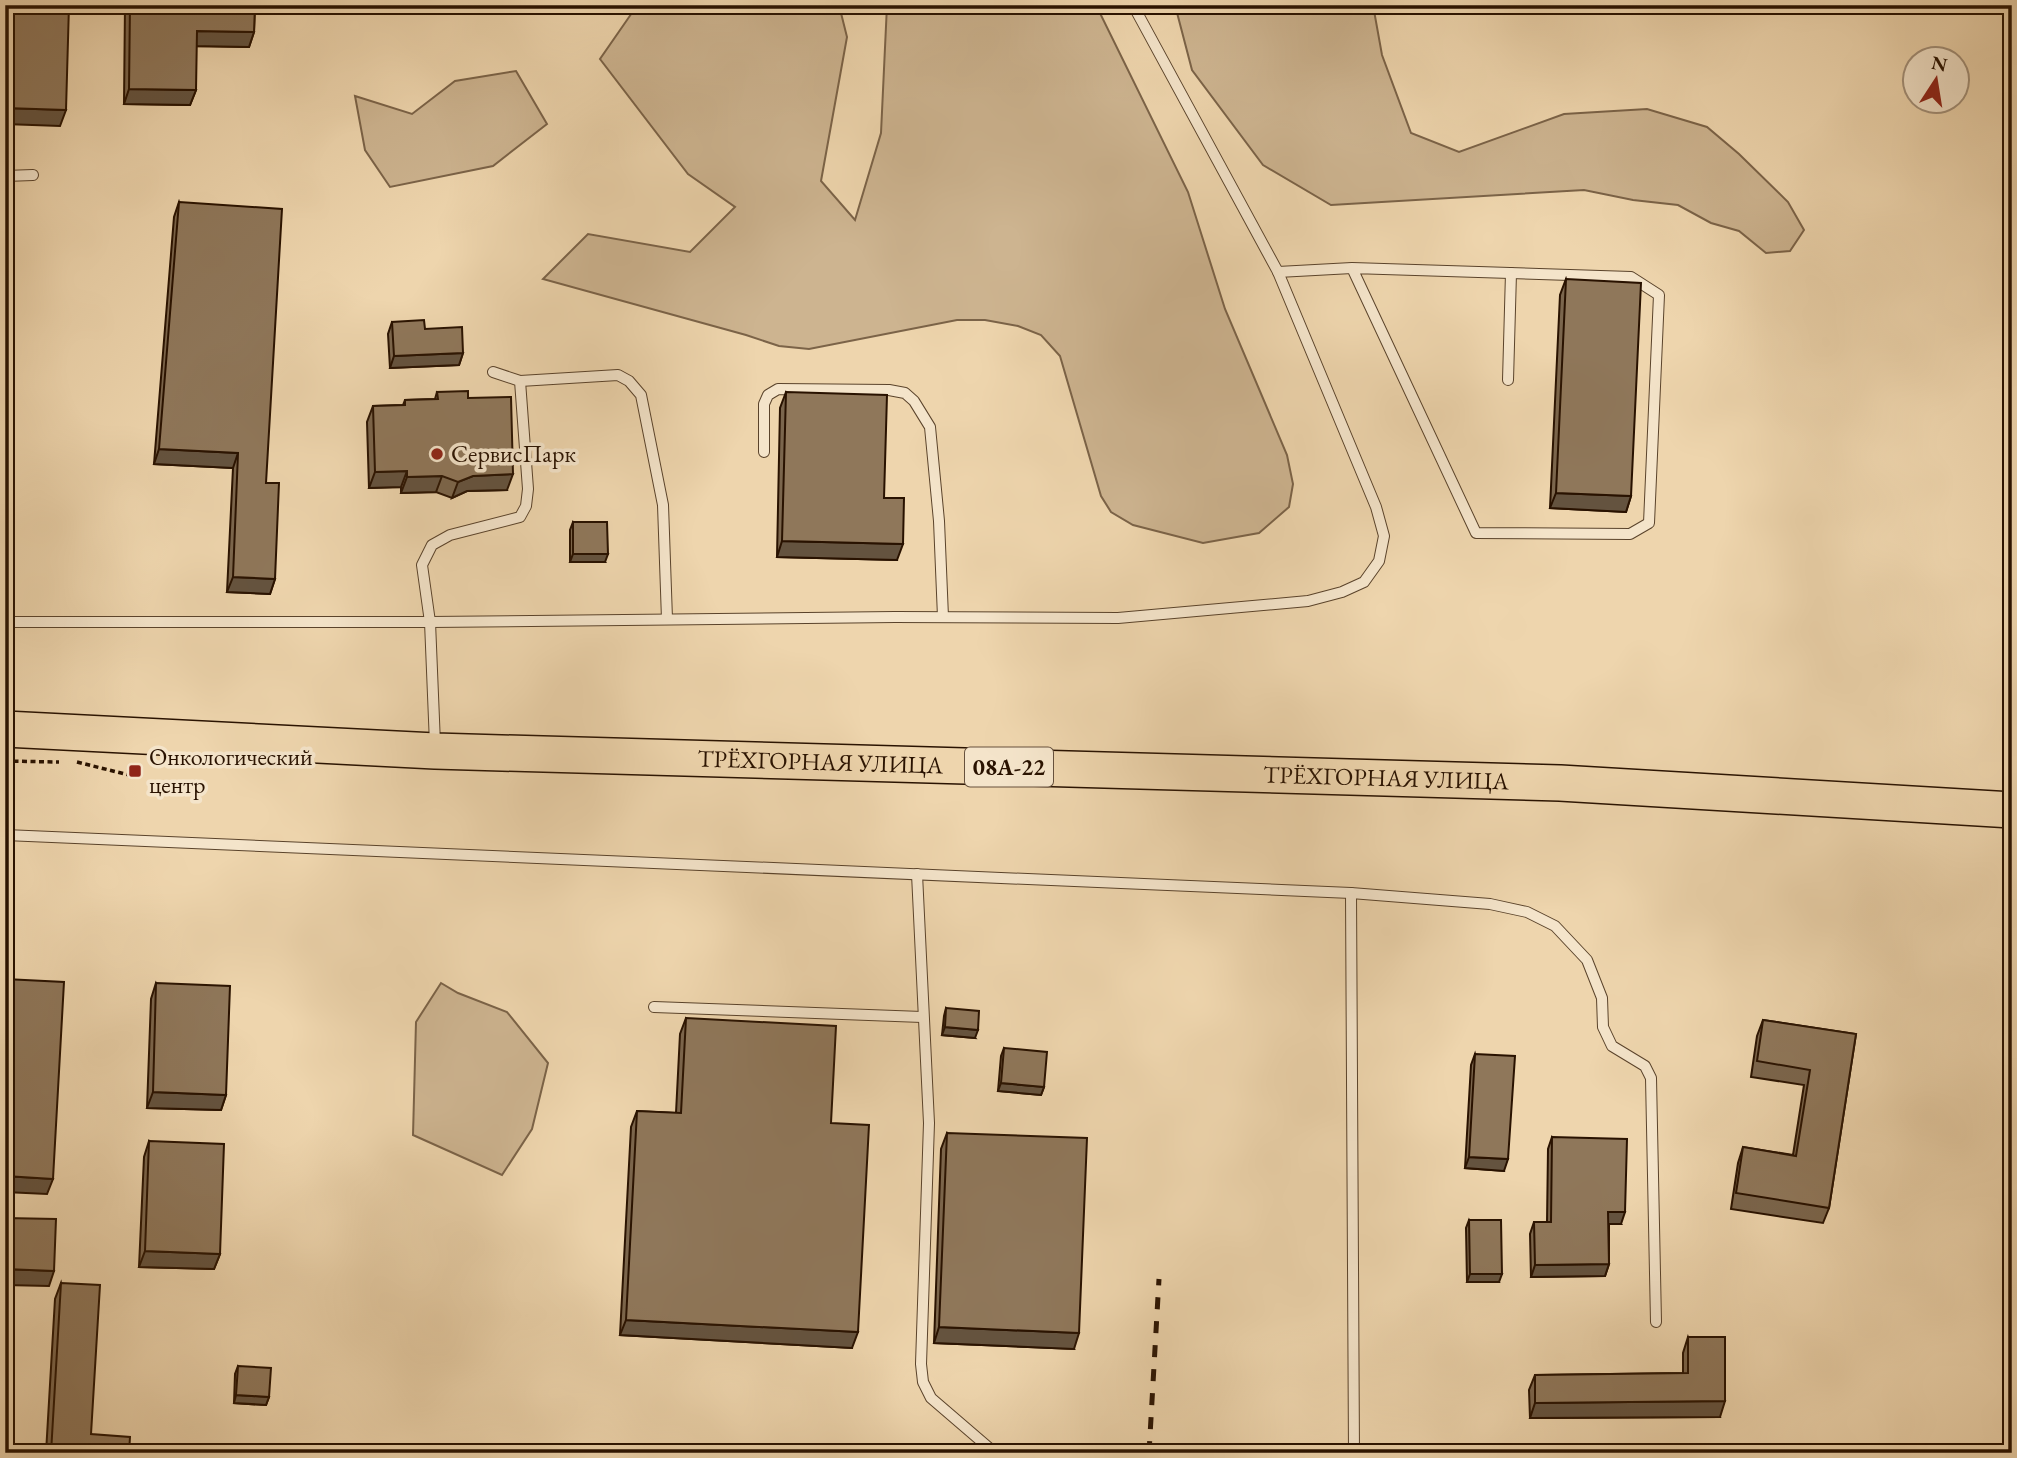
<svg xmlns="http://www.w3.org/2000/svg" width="2017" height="1458" font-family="'EB Garamond',serif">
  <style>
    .green { fill: #cdb490; stroke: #7b6348; stroke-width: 2 }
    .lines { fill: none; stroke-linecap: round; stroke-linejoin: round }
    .lane-casing { stroke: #5a432b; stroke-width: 12 }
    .highway-casing { stroke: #291200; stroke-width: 38 }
    .path { stroke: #291200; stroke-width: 3.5; stroke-dasharray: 5 3.5; stroke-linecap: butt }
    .lane { stroke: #f4e4ca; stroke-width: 10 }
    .highway { stroke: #eed5ad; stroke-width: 35 }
    .rail { stroke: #291200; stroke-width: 5; stroke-dasharray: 12 12; stroke-linecap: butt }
    .wall { fill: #7b664d; stroke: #291200; stroke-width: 2 }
    .shaded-wall { fill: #64533f; stroke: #291200; stroke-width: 2 }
    .building { fill: #8f775a; stroke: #291200; stroke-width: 2 }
    .poi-dot { fill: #8f2418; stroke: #f4e4ca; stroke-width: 2.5 }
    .labels { text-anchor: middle; stroke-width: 7; stroke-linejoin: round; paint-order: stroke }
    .shield { fill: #f4e4ca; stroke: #66513d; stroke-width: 2 }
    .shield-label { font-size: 23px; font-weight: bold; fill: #291200 }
    .poi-label { font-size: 24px; fill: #291200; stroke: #f4e4ca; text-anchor: start }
    .street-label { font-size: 24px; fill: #291200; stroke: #f4e4ca }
  </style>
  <rect width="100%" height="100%" fill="#eed5ad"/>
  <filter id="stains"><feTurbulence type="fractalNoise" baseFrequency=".00286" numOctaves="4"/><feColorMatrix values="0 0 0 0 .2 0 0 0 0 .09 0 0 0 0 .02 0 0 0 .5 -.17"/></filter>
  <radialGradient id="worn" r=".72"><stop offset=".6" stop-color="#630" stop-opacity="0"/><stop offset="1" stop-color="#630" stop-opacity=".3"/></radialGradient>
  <g class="green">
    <path d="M643,5H839L847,37L821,181L855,220L881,133L887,5H1096L1188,192L1225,309L1287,455L1293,484L1289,507L1259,533L1203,543L1133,525L1111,512L1101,496L1060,356L1041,335L1018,326L985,320H957L809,349L779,346L746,335L543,279L588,234L690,252L735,207L688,174L600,59L636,7Z"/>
    <path d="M1175,5H1373L1382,55L1411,133L1459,152L1564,114L1647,109L1707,127L1739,154L1788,202L1804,230L1790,251L1766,253L1739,231L1711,223L1678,205L1633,200L1584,190L1331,205L1263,165L1192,70Z"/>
    <path d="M516,71L547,124L493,166L390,187L365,150L355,96L412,114L455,81Z"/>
    <path d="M441,983L458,993L507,1012L548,1063L532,1129L502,1175L413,1135L416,1022Z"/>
  </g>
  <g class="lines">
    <defs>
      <g id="lane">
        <path d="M5,176L33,175"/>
        <path d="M1278,272L1352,268L1631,277L1659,295L1649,523L1630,534L1476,533L1352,268"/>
        <path d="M1508,380L1511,273"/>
        <path d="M520,381L618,375L629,381L641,395L663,505L667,619"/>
        <path d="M764,452V404L768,395L778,389L889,390L905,393L914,401L930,427L939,521L943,617"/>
        <path d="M5,622H430L895,617L1118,618L1308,601L1342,592L1364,582L1379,561L1384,536L1376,507L1278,272L1133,5"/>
        <path d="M435,744L430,622L422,565L432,545L450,535L520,517L526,506L528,489L520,381L493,372"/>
        <path d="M5,835L1351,893L1490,904L1527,912L1555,926L1587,960L1602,998L1603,1027L1612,1046L1645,1066L1651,1078L1656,1322"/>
        <path d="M917,874L929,1123L921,1364L923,1382L931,1398L995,1453"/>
        <path d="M1351,893L1354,1453"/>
        <path d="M654,1007L922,1017"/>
      </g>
      <g id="highway">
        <path id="s1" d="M5,729L435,751L1560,783L2012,810"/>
      </g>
    </defs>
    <use href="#lane" class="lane-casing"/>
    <use href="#highway" class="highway-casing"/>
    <g class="path">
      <path d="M5,761L59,762"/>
      <path d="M77,762L137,777"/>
    </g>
    <use href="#lane" class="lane"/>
    <use href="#highway" class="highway"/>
    <path class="rail" d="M1149,1453L1159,1279"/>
  </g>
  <g class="wall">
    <path d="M125,5H255L254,32L249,47L196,46V90L190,105L124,104Z"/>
    <path d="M179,202L266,483L275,579L270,594L227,592L233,468L154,464L174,217Z"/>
    <path d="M1566,279L1631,496L1626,512L1550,508L1560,295Z"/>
    <path d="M392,322L425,329L463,353L459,365L390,368L388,334Z"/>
    <path d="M437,392L468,398L507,490L467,491L452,498L436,492L401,493V487L369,488L367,422L373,406L403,405L405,400L435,399Z"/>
    <path d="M786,392L884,498L897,560L777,557L780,408Z"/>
    <path d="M573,522L605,562H570V530Z"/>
    <path d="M156,983L226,1095L221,1110L147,1108L151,999Z"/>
    <path d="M946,1008L975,1038L942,1035L944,1016Z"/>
    <path d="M686,1018L831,1123L852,1348L620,1335L631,1127L637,1111L676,1113L680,1034Z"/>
    <path d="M1763,1020L1856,1034L1829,1208L1823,1223L1731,1209L1738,1163L1743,1147L1793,1155L1804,1085L1751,1077L1757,1036Z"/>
    <path d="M1004,1048L1044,1087L1041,1095L998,1091L1001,1056Z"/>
    <path d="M1475,1054L1504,1171L1465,1168L1471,1065Z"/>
    <path d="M947,1133L1074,1349L934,1343L941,1149Z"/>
    <path d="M1552,1137L1621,1224H1609V1264L1605,1276L1531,1277L1530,1234L1534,1222H1547L1548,1149Z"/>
    <path d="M149,1141L220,1254L214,1269L139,1267L144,1157Z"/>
    <path d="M1469,1220L1499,1282H1467L1466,1228Z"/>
    <path d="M61,1283L91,1434L129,1453H46L55,1299Z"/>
    <path d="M1688,1337L1720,1417L1530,1418L1529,1390L1535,1375L1683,1373V1353Z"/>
    <path d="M238,1366L269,1397L266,1405L234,1403L235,1374Z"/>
  </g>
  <g class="shaded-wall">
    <path d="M197,31L254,32L249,47L191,46Z"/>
    <path d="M129,89L196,90L190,105L124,104Z"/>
    <path d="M5,108L66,110L60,126L5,124Z"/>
    <path d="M463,353L459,365L390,368L394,356Z"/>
    <path d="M159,449L238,453L233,468L154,464Z"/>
    <path d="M407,471L401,487L369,488L375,472Z"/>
    <path d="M513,474L507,490L467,491L452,498L458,482L473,476Z"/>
    <path d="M442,476L436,492L401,493L407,477Z"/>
    <path d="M1556,493L1631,496L1626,512L1550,508Z"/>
    <path d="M782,541L903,544L897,560L777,557Z"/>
    <path d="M573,554H608L605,562H570Z"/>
    <path d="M233,577L275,579L270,594L227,592Z"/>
    <path d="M945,1027L978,1030L975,1038L942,1035Z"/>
    <path d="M1001,1083L1044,1087L1041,1095L998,1091Z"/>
    <path d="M153,1092L226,1095L221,1110L147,1108Z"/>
    <path d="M1469,1157L1508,1159L1504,1171L1465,1168Z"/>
    <path d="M5,1176L53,1179L47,1194L5,1192Z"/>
    <path d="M1608,1212H1625L1621,1224H1604Z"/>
    <path d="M145,1251L220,1254L214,1269L139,1267Z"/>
    <path d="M1609,1264L1605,1276L1531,1277L1535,1265Z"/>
    <path d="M5,1269L54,1271L49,1286L5,1285Z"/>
    <path d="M1470,1274H1502L1499,1282H1467Z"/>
    <path d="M626,1320L858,1332L852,1348L620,1335Z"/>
    <path d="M939,1327L1079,1333L1074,1349L934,1343Z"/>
    <path d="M236,1395L269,1397L266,1405L234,1403Z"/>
    <path d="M1725,1401L1720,1417L1530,1418L1535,1403Z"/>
  </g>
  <g class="building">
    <path d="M5,5H69L66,110L5,108Z"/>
    <path d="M130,5H255L254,32L197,31L196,90L129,89Z"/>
    <path d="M179,202L282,209L266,483H279L275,579L233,577L238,453L159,449Z"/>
    <path d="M1566,279L1641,283L1631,496L1556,493Z"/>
    <path d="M424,320L425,329L462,327L463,353L394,356L392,322Z"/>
    <path d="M468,391V398L511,397L513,474L473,476L458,482L442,476L407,477V471L375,472L373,406L405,405V400L438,399L437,392Z"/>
    <path d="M786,392L887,395L884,498H904L903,544L782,541Z"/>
    <path d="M573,522H607L608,554H573Z"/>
    <path d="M5,979L64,982L53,1179L5,1176Z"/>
    <path d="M156,983L230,986L226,1095L153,1092Z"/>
    <path d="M946,1008L979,1011L978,1030L945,1027Z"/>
    <path d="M686,1018L836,1026L831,1123L869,1125L858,1332L626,1320L637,1111L681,1113Z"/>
    <path d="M1763,1020L1856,1034L1829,1208L1736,1193L1743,1147L1796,1156L1810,1070L1757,1061Z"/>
    <path d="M1004,1048L1047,1052L1044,1087L1001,1083Z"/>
    <path d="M1475,1054L1515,1056L1508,1159L1469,1157Z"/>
    <path d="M947,1133L1087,1138L1079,1333L939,1327Z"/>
    <path d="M1552,1137L1627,1139L1625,1212H1608L1609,1264L1535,1265L1534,1222H1551Z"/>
    <path d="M149,1141L224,1144L220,1254L145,1251Z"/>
    <path d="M5,1218L56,1219L54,1271L5,1269Z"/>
    <path d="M1469,1220H1501L1502,1274H1470Z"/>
    <path d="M61,1283L100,1285L91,1434L130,1437L129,1453H51Z"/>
    <path d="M1688,1337H1725V1401L1535,1403V1375L1688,1373Z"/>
    <path d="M238,1366L271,1368L269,1397L236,1395Z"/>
  </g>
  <g class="poi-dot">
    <circle cx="437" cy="454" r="7"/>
    <rect x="128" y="764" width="14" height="14" rx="3.5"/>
  </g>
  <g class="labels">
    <rect class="shield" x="965" y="747.5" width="88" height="39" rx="5"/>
    <g class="shield-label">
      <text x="1009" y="775">08А-22</text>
    </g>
    <g class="poi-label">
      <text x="451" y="462">СервисПарк</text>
      <text x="149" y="765">Онкологический<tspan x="149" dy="28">центр</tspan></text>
    </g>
    <g class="street-label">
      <text dy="8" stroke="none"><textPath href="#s1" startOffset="816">ТРЁХГОРНАЯ УЛИЦА</textPath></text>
      <text dy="8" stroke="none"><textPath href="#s1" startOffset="1382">ТРЁХГОРНАЯ УЛИЦА</textPath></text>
    </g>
  </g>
  <rect width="2017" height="1458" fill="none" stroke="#eed5ad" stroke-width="28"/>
  <rect x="7" y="7" width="2003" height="1444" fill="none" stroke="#291200" stroke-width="3.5"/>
  <rect x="14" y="14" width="1989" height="1430" fill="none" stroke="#291200" stroke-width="2"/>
  <g transform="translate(1936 80) rotate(12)"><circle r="33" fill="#f4e4ca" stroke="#a39079" stroke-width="2"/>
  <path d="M0-5L12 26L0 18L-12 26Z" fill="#8f2418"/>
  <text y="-10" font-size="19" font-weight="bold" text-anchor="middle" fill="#291200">N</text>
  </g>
  <rect width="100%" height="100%" filter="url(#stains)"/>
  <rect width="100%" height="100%" fill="url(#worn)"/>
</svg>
